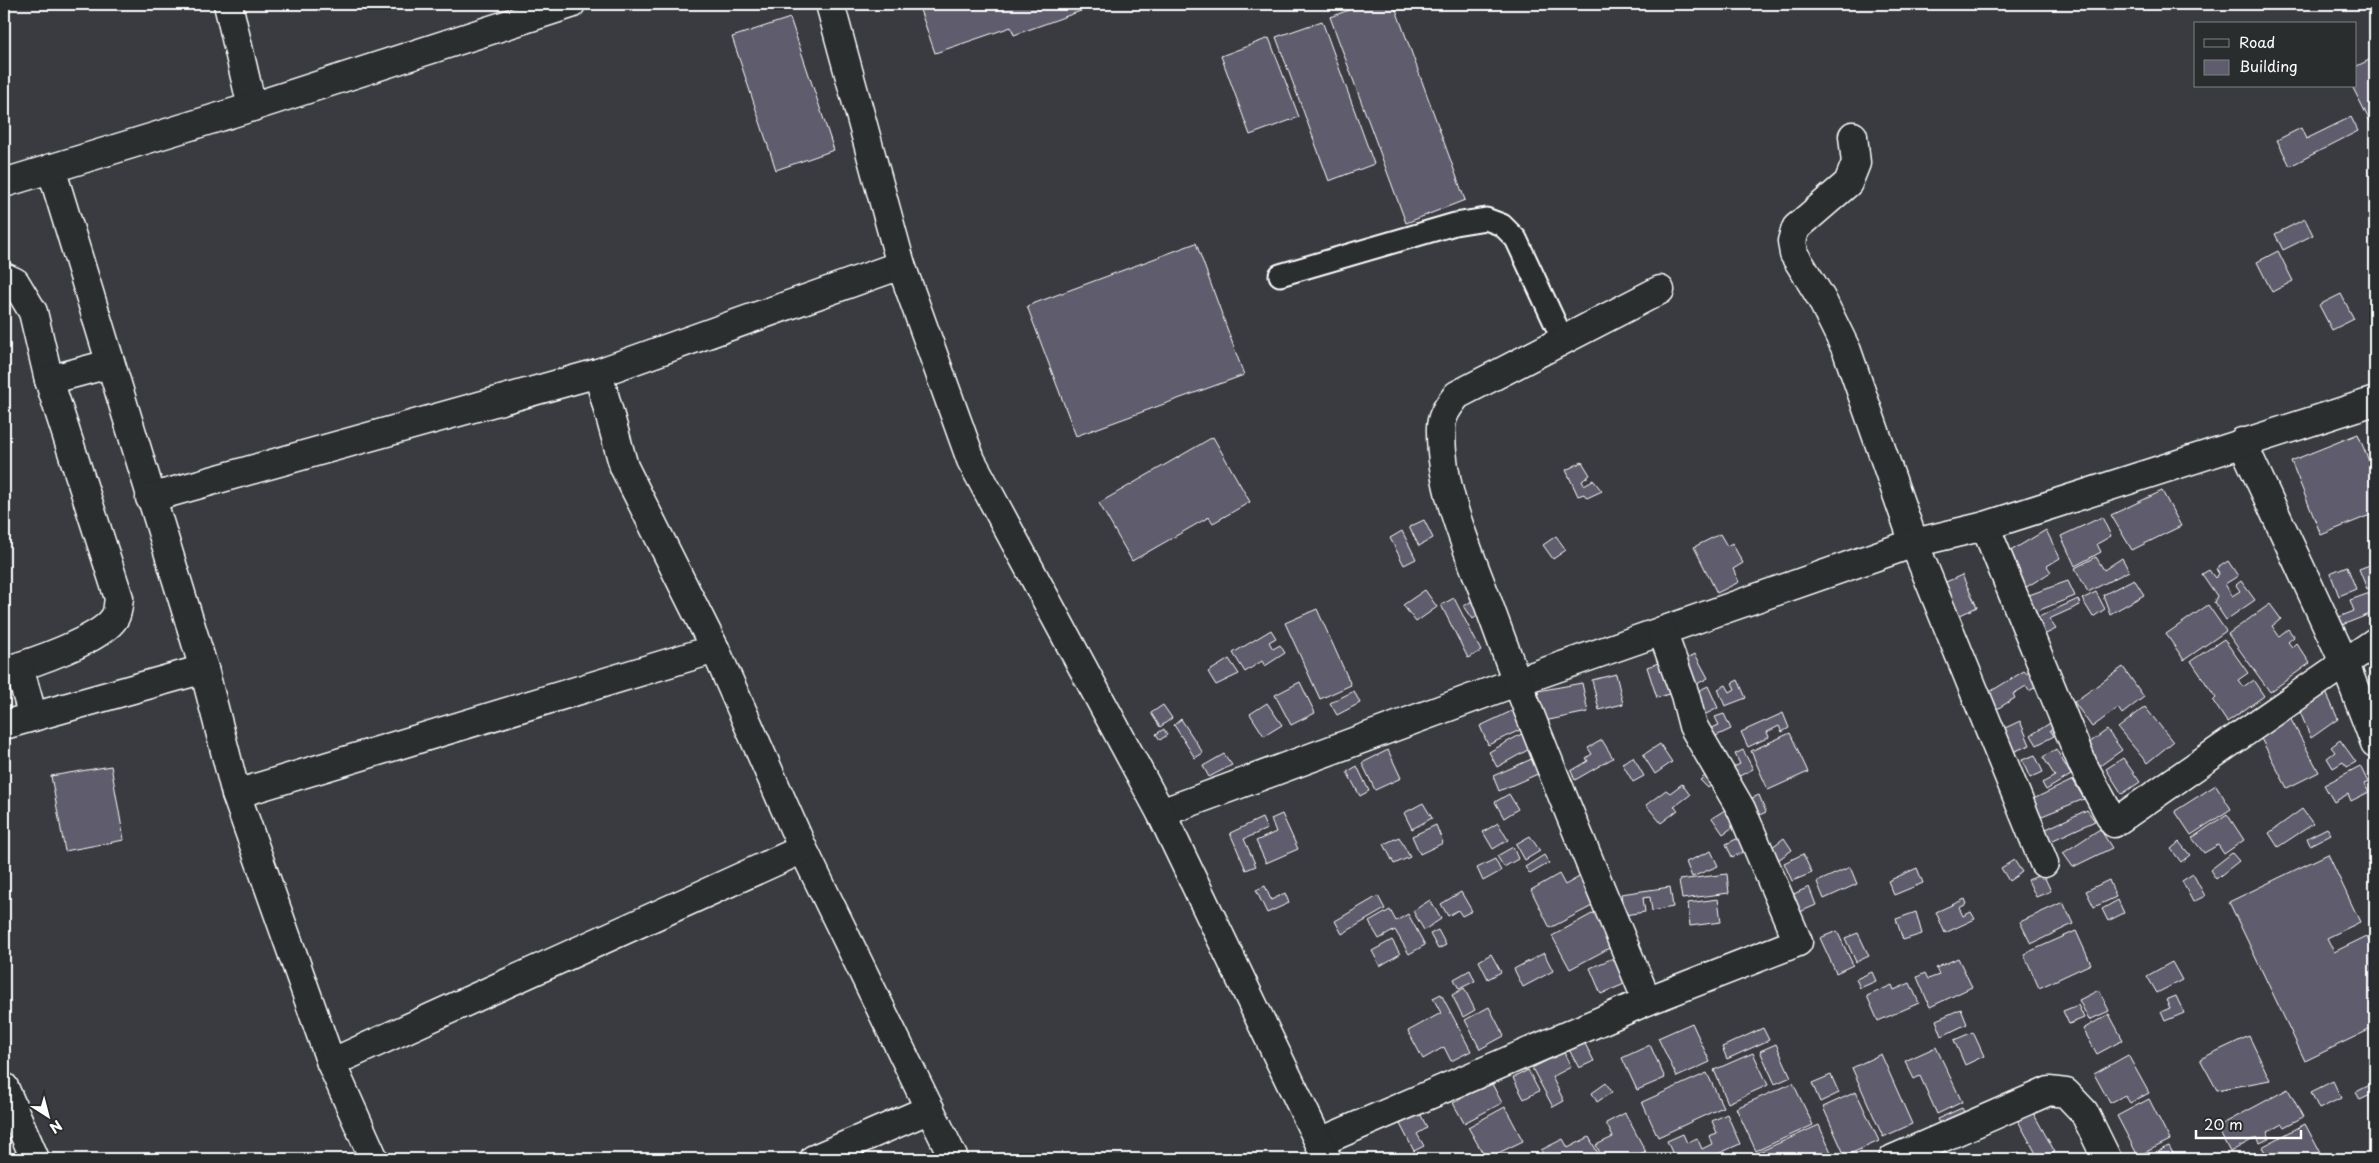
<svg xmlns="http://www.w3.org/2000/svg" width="2379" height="1163" font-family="'Playpen Sans',sans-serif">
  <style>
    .building { fill: #5e5c6d; stroke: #fff }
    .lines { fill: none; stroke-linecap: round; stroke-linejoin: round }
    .lane-casing { stroke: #fff; stroke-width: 25 }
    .street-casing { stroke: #fff; stroke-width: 31 }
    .secondary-casing { stroke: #fff; stroke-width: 31 }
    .lane { stroke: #2a2d2e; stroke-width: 21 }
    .street { stroke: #2a2d2e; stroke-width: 28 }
    .secondary { stroke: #2a2d2e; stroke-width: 28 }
  </style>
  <rect width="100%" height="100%" fill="#3a3b41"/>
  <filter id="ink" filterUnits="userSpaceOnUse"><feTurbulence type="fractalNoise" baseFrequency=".02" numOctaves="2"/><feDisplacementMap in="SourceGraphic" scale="10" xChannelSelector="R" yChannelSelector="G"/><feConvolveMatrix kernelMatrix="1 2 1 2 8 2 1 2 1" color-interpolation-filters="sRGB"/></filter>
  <g filter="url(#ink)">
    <g class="building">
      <path d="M918,4H1087L1089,8L1014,35L1011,27L935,53Z"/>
      <path d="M1365,4H1394L1465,200L1406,223L1330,17Z"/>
      <path d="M790,18L834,150L776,170L732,37Z"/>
      <path d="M1322,21L1374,164L1329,181L1276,37Z"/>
      <path d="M1269,38L1299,117L1250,135L1221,56Z"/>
      <path d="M2375,57V131L2352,86H2355V67Z"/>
      <path d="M2351,117L2358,131L2290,166L2277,140L2301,128L2306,139Z"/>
      <path d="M2305,219L2313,235L2283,250L2275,234Z"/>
      <path d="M1196,243L1244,375L1076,436L1027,306Z"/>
      <path d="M2278,251L2293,281L2272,292L2257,262Z"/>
      <path d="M2341,294L2354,319L2332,330L2319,305Z"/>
      <path d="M2358,434L2375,476V513L2321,535L2291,461Z"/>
      <path d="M1213,437L1250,502L1213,523L1209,517L1132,561L1099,503Z"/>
      <path d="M1582,462L1590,475L1582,481L1584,485L1593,480L1602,491L1587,498L1584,494L1578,496L1566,470Z"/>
      <path d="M2162,491L2181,526L2132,550L2111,515Z"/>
      <path d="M2102,517L2111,536L2097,544L2101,552L2075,566L2061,536Z"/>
      <path d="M1424,520L1433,538L1419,546L1409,527Z"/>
      <path d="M2046,530L2060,558L2047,566L2051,572L2020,591L2007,553Z"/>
      <path d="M1402,531L1416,559L1404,565L1390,538Z"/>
      <path d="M1720,534L1727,546L1732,543L1743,563L1733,569L1739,582L1717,593L1694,547Z"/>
      <path d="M1556,536L1566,550L1553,559L1543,545Z"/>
      <path d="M2096,557L2104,570L2122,558L2129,571L2088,592L2075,568Z"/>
      <path d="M2228,561L2238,576L2225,584L2232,596L2240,591L2236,585L2241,581L2255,600L2226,620L2214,602L2217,596L2202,574L2209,570L2215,578L2219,574L2216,569Z"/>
      <path d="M2375,563V585L2367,589L2359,569Z"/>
      <path d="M2347,566L2356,589L2339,596L2330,573Z"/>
      <path d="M1962,575L1977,607L1954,618L1939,585Z"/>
      <path d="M2134,579L2144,595L2110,614L2103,595Z"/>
      <path d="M2068,581L2075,596L2032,613L2029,595Z"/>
      <path d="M1425,590L1437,607L1416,622L1403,605Z"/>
      <path d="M2096,592L2105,609L2093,617L2082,599Z"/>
      <path d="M2370,593L2375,612L2332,629L2329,621L2354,611L2350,600Z"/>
      <path d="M1478,597L1487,609L1473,619L1464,606Z"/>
      <path d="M1454,598L1481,651L1468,658L1441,605Z"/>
      <path d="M2078,599L2080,605L2049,619L2056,629L2040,637L2032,620Z"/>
      <path d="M2270,604L2281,619L2272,626L2279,636L2288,629L2294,637L2288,642L2292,647L2296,643L2310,663L2270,692L2228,634Z"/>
      <path d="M2208,605L2226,631L2184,660L2166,634Z"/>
      <path d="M1317,609L1351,685L1320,699L1285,623Z"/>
      <path d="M1271,630L1276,638L1269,642L1273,649L1280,645L1285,653L1265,666L1262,661L1245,672L1233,653Z"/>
      <path d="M2224,639L2248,673L2238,680L2243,687L2253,680L2264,696L2227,722L2213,701L2216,698L2191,661Z"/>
      <path d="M1695,654L1708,678L1695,685L1682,662Z"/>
      <path d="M1229,659L1239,674L1216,685L1208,672Z"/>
      <path d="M1670,659L1680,690L1657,698L1647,667Z"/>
      <path d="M2123,667L2144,697L2122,714L2118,708L2092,727L2074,702Z"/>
      <path d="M2031,670L2035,676L2031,678L2036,687L2029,691L2026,686L2013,694L2015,698L1997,709L1988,693L2024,671L2026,673Z"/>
      <path d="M1616,674L1623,704L1599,710L1592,680Z"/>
      <path d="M1738,680L1746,698L1725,706L1718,689L1726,685L1730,692L1735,689L1732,683Z"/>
      <path d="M1300,682L1315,713L1291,725L1275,695Z"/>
      <path d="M1582,683L1588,712L1544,721L1538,691Z"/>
      <path d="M1708,686L1718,708L1704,715L1694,693Z"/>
      <path d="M2325,690L2338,719L2311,738L2297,705Z"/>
      <path d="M1354,691L1360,703L1337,715L1330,703Z"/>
      <path d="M1267,703L1282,725L1264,736L1250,714Z"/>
      <path d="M1163,705L1172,718L1160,727L1151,713Z"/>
      <path d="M2145,707L2173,742L2147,763L2118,728Z"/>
      <path d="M1516,709L1524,728L1488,745L1480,726Z"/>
      <path d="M1783,713L1789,728L1782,732L1779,726L1767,732L1769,737L1748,747L1741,732Z"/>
      <path d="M1724,714L1731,729L1705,741L1702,732L1719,725L1715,717Z"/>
      <path d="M2288,714L2319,772L2287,788L2257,731Z"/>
      <path d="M1181,719L1203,753L1195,758L1174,725Z"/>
      <path d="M2055,720L2058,725L2050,730L2054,736L2037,745L2031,735Z"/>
      <path d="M2020,721L2030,745L2013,752L2003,729Z"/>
      <path d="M1164,729L1167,735L1160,740L1156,734Z"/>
      <path d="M2107,730L2122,750L2097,768L2082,748Z"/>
      <path d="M1527,731L1535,746L1497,767L1489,752Z"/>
      <path d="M1790,733L1808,772L1768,790L1751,751Z"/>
      <path d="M1602,740L1613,758L1575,780L1571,771L1588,761L1586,758L1592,754L1588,748Z"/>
      <path d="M2340,740L2356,762L2347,767L2343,762L2333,768L2327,758L2335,752L2331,747Z"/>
      <path d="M1660,744L1672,762L1655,774L1643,755Z"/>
      <path d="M2056,749L2071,775L2046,790L2042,783L2055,776L2043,757Z"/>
      <path d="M1388,750L1401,778L1375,790L1362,763Z"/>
      <path d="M1743,750L1753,769L1728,782L1730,769L1740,764L1735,754Z"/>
      <path d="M1224,754L1232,765L1209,777L1203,766Z"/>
      <path d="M2035,755L2043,772L2030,778L2022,760Z"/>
      <path d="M1633,757L1644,776L1633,782L1622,763Z"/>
      <path d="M1534,758L1540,773L1499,791L1493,776Z"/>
      <path d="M2123,758L2140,782L2122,794L2106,769Z"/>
      <path d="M111,766L124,840L65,851L51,776Z"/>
      <path d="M1357,766L1369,791L1360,796L1347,772Z"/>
      <path d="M2360,766L2368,782L2364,784L2369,792L2351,801L2348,794L2334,802L2324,785Z"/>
      <path d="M1711,771L1717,780L1708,788L1700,780Z"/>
      <path d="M2073,780L2084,799L2037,818L2029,801Z"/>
      <path d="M1682,784L1690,795L1674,807L1678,810L1661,823L1646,805L1666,790L1670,793Z"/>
      <path d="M2216,785L2231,809L2191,835L2175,811Z"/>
      <path d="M1509,794L1518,809L1504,818L1495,802Z"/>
      <path d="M1759,795L1766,812L1749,820L1741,803Z"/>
      <path d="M1423,803L1432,818L1412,829L1404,813Z"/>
      <path d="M2302,809L2313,824L2278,847L2269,833Z"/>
      <path d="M1725,810L1728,815L1735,811L1742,821L1723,834L1712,818Z"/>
      <path d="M2087,810L2095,821L2051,841L2042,831Z"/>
      <path d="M1282,814L1298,849L1266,863L1256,841L1276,832L1271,819Z"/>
      <path d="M2227,814L2244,840L2224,854L2218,845L2204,853L2192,838Z"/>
      <path d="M1262,818L1267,829L1244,839L1256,866L1246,870L1230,833Z"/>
      <path d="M1498,823L1508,840L1493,849L1483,832Z"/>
      <path d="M1436,825L1443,843L1420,854L1412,836Z"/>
      <path d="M2327,828L2331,834L2310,845L2307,838Z"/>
      <path d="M2100,829L2112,848L2073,867L2063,853Z"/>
      <path d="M1747,834L1754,847L1732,857L1726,844Z"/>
      <path d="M1530,836L1540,851L1525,860L1516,844Z"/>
      <path d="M1399,837L1410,857L1394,864L1384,844Z"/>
      <path d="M1784,838L1792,850L1771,865L1763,854Z"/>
      <path d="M2179,842L2190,855L2181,862L2171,849Z"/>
      <path d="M1513,847L1518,859L1504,867L1497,856Z"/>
      <path d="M1711,851L1718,866L1692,877L1686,862Z"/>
      <path d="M2232,853L2239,861L2216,879L2210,870Z"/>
      <path d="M1803,854L1812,873L1792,881L1784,863Z"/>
      <path d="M2328,854L2360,922L2327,938L2334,952L2367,936L2375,954V1027L2305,1061L2229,902Z"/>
      <path d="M1544,855L1549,863L1530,874L1525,867Z"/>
      <path d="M1495,859L1501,871L1483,881L1477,868Z"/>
      <path d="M2014,860L2022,872L2009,881L2001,868Z"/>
      <path d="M1850,867L1857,884L1824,899L1817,882Z"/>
      <path d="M1917,868L1923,883L1894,895L1888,881Z"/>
      <path d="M1559,874L1565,885L1581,876L1596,904L1550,928L1531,890Z"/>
      <path d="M1727,874L1729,893L1682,899L1679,880Z"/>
      <path d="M2043,874L2051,891L2036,897L2028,880Z"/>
      <path d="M2193,874L2205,896L2193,902L2182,881Z"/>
      <path d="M2109,880L2116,897L2094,907L2086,891Z"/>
      <path d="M1265,886L1271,900L1285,893L1289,903L1267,913L1256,890Z"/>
      <path d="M1670,887L1673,907L1652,911L1650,897L1643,898L1645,912L1624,915L1621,894Z"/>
      <path d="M1809,887L1816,905L1793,915L1785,898Z"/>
      <path d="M1461,892L1472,911L1462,916L1458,910L1448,916L1441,904Z"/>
      <path d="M1378,896L1385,909L1342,934L1335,921Z"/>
      <path d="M1718,899L1721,922L1690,926L1688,903Z"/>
      <path d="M1965,899L1967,904L1959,908L1963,916L1971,912L1975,919L1945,933L1936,912Z"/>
      <path d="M1430,900L1441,919L1424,930L1413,911Z"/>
      <path d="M2118,900L2124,913L2108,921L2102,909Z"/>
      <path d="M2063,902L2073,924L2031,944L2020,922Z"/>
      <path d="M1390,910L1396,921L1408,914L1425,945L1409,954L1395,930L1379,939L1369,922Z"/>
      <path d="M1599,910L1617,944L1570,969L1552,936Z"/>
      <path d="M1916,912L1922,934L1903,940L1896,919Z"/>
      <path d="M1438,930L1446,945L1438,949L1430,934Z"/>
      <path d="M1837,931L1853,965L1836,973L1820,938Z"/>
      <path d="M2076,931L2091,964L2039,988L2024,954Z"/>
      <path d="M1858,933L1869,956L1856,962L1845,938Z"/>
      <path d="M1392,940L1400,954L1380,966L1372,951Z"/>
      <path d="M1544,953L1553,971L1523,987L1514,969Z"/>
      <path d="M1491,954L1501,972L1488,979L1479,961Z"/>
      <path d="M1618,956L1629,982L1601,994L1590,968Z"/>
      <path d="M1958,958L1972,987L1930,1007L1917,977L1925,973L1928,979L1939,975L1936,968Z"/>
      <path d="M2172,962L2182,980L2157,993L2147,976Z"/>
      <path d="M1470,970L1475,981L1459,989L1454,979Z"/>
      <path d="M1872,972L1876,981L1860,988L1856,979Z"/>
      <path d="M1910,983L1919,1003L1878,1021L1867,996L1892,985L1894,990Z"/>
      <path d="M1464,988L1475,1010L1463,1017L1452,995Z"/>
      <path d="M2099,990L2109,1011L2089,1020L2079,1000Z"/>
      <path d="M1441,994L1471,1051L1451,1061L1444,1047L1423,1059L1408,1031L1441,1013L1433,998Z"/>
      <path d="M2176,996L2184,1013L2165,1021L2161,1012L2170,1008L2166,1000Z"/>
      <path d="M2078,1005L2084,1018L2069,1024L2063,1011Z"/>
      <path d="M1489,1007L1504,1036L1480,1049L1465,1020Z"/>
      <path d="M1961,1009L1967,1024L1942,1036L1936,1020Z"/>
      <path d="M2109,1014L2123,1040L2097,1054L2083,1029Z"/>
      <path d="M1692,1023L1710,1062L1677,1077L1658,1038Z"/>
      <path d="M1763,1028L1769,1040L1727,1059L1722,1047Z"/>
      <path d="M1973,1032L1984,1056L1965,1065L1954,1040Z"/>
      <path d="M2249,1036L2270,1080L2217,1090L2200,1059Z"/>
      <path d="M1582,1038L1594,1061L1579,1068L1567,1046Z"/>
      <path d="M1776,1044L1791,1077L1775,1084L1760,1051Z"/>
      <path d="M1650,1045L1665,1078L1637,1090L1622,1058Z"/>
      <path d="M1936,1047L1962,1102L1937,1114L1920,1076L1914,1079L1905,1061Z"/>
      <path d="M1564,1052L1571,1067L1552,1077L1564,1101L1553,1107L1532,1068Z"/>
      <path d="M1753,1053L1768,1085L1728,1103L1714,1070Z"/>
      <path d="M1881,1054L1912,1124L1883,1137L1852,1068Z"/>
      <path d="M2128,1055L2149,1093L2130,1103L2125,1095L2110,1103L2094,1074Z"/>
      <path d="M1528,1070L1539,1091L1524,1099L1513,1078Z"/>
      <path d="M1707,1073L1723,1107L1658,1137L1642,1102Z"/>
      <path d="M1831,1075L1839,1093L1820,1102L1812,1083Z"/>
      <path d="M2333,1081L2341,1098L2319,1109L2311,1092Z"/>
      <path d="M1491,1082L1502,1103L1464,1123L1453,1103Z"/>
      <path d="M1606,1083L1612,1092L1597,1102L1592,1093Z"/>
      <path d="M1793,1083L1813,1125L1756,1151L1736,1108Z"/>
      <path d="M2374,1083L2375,1093L2360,1100L2356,1092Z"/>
      <path d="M2288,1089L2303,1117L2284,1127L2282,1124L2267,1132L2270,1138L2260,1143L2257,1137L2230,1152L2217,1127Z"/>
      <path d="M1856,1092L1879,1141L1845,1156L1823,1107Z"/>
      <path d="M2149,1099L2170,1140L2138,1156L2117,1116Z"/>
      <path d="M1505,1107L1523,1141L1486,1159L1468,1127Z"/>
      <path d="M1962,1108L1968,1120L1943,1131L1937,1119Z"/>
      <path d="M2032,1111L2055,1152L2042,1159H2039L2017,1119Z"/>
      <path d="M1420,1113L1427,1128L1417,1134L1424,1146L1414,1151L1400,1124Z"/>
      <path d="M1625,1113L1646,1152L1632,1159H1603L1596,1145L1613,1137L1606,1123Z"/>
      <path d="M1727,1114L1740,1144L1706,1159H1675L1667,1141L1683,1134L1687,1143L1697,1138L1702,1149L1712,1144L1709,1136L1717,1133L1712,1121Z"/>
      <path d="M2305,1124L2321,1154L2311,1159H2269L2262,1147Z"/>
      <path d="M1819,1125L1834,1159H1760L1757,1153Z"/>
      <path d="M1589,1137L1601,1159H1546L1541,1150L1563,1139L1568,1148Z"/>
      <path d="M2169,1146L2176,1159H2153L2151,1156Z"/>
      <path d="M2019,1152L2023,1159H2005Z"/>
    </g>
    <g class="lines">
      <defs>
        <path id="lane" d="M1280,275L1455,224L1486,219L1502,225L1516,239L1563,340"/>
        <g id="street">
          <path d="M228,4L252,107"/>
          <path d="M1853,136L1856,163L1848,183L1796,228L1792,241L1794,254L1821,298L1847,351L1914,543L2044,863"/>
          <path d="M51,168L204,669L236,794L331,1063L374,1159"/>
          <path d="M4,277L15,282L33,312L49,380L119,598C118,604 118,612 115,617C102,640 29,664 4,671"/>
          <path d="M598,373L624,467L715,649L803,849L954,1159"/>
          <path d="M49,380L109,364"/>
          <path d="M2242,442L2345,664L2375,743"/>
          <path d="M150,498L598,373L901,265"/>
          <path d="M1985,526L2083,765L2114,823L2375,642"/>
          <path d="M19,667L33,717"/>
          <path d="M4,725L204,669"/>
          <path d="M236,794L715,649"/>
          <path d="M1161,813L1516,682L1914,543L1985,526L2375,401"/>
          <path d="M1647,1001C1593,869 1536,737 1488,603C1468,549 1441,491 1441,432C1440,416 1448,407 1457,395L1660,290"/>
          <path d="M331,1063L803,849"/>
          <path d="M4,1087L35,1159"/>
          <path d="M1320,1142L1647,1001L1798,942L1741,809L1693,726L1685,695L1662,631"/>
          <path d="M814,1159L930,1109"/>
          <path d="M1893,1159L2049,1091L2066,1093L2084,1112L2107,1159"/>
        </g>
        <g id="secondary">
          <path d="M830,4L901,265L971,460L1161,813L1327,1159"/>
          <path d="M4,183L252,107L571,4"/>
        </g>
      </defs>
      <use href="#lane" class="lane-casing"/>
      <use href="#street" class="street-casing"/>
      <use href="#secondary" class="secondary-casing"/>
      <use href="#lane" class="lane"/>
      <use href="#street" class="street"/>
      <use href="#secondary" class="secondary"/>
    </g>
  </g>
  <rect width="2379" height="1163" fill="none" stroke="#2a2d2e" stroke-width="20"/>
  <rect x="10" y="10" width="2359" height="1143" fill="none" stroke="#fff" stroke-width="2" filter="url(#ink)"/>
  <rect x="2194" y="22" width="162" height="65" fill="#2a2d2e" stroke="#7f8182"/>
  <rect x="2204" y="39" width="25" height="8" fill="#2a2d2e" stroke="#7f8182"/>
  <text x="2239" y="48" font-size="15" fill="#ffffff">Road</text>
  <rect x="2204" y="60" width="25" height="15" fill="#5e5c6d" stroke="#7f8182"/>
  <text x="2239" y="72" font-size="15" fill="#ffffff">Building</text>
  <g transform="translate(48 1116) rotate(144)" stroke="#2a2d2e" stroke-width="4" paint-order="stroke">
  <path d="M0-4L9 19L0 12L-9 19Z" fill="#ffffff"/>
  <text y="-8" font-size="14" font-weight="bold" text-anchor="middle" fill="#ffffff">N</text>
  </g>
  <path d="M2196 1130v8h105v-8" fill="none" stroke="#ffffff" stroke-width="2.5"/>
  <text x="2204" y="1130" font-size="15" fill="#ffffff" stroke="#2a2d2e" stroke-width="4" paint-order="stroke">20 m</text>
</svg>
